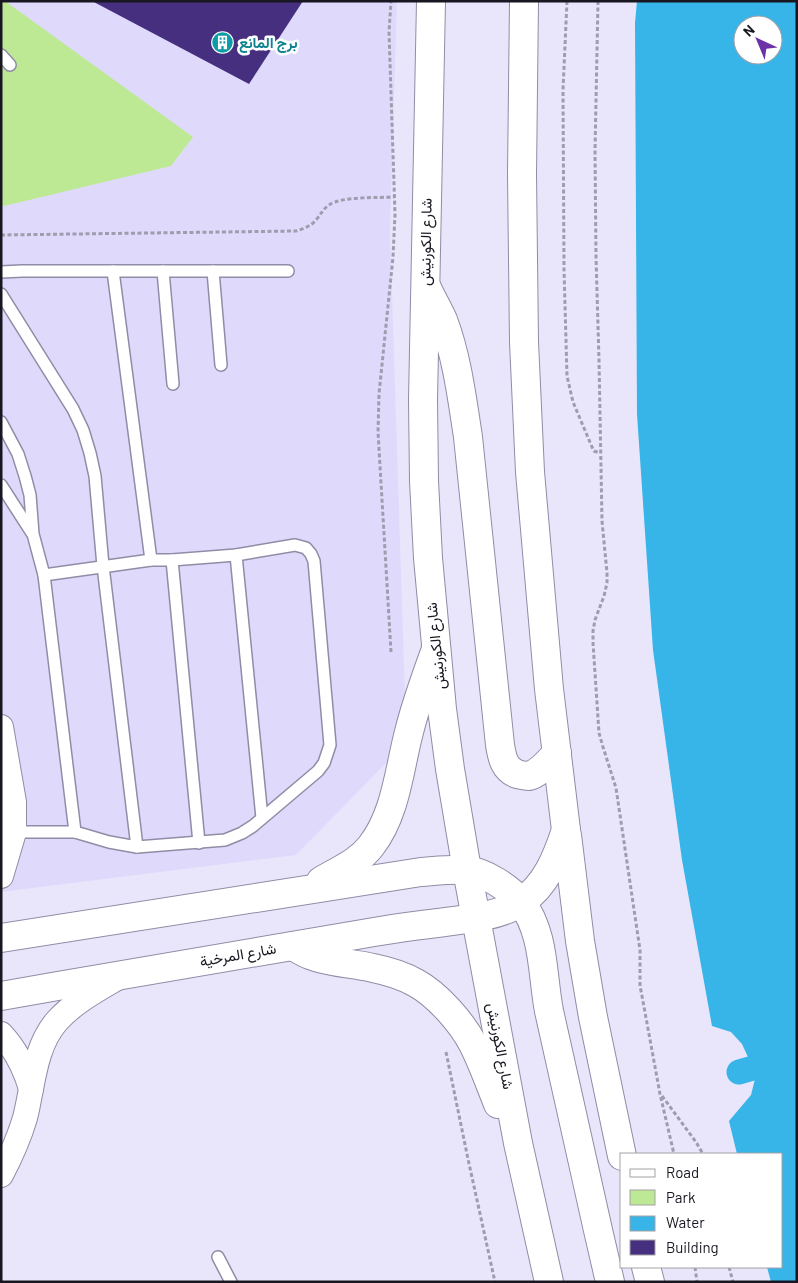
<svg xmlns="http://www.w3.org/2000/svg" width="798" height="1283" font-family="Barlow,Vazirmatn,sans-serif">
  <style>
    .built { fill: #dfdafc }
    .green { fill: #bee994 }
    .water { fill: #37b4e8; fill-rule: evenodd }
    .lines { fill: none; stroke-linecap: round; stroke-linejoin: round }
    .canal { stroke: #37b4e8; stroke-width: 25 }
    .building { fill: #462f7f }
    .service-casing { stroke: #908ca5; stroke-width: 14 }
    .minor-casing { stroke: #908ca5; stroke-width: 26 }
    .secondary-casing { stroke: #908ca5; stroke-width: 30 }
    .trunk-casing { stroke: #908ca5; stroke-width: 30 }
    .path { stroke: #9e9cad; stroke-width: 3; stroke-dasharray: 4 2.5; stroke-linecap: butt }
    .service { stroke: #fff; stroke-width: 11 }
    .minor { stroke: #fff; stroke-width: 24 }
    .secondary { stroke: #fff; stroke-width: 28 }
    .trunk { stroke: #fff; stroke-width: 28 }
    .labels { text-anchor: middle; stroke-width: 5; stroke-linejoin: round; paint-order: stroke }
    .culture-label { font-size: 15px; font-weight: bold; fill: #0d838f; stroke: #fff; text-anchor: start }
    .street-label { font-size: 15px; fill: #181620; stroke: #fff }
  </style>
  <rect width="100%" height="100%" fill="#e9e6fc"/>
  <path class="built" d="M1,1H397L390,230L405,696L391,758L296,855L1,892Z"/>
  <path class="green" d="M1,1H5L193,137L171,166L4,206L1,204Z"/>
  <path class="water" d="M637,1H797V1282H771L767,1267H782V1154H737L729,1121L751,1095L755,1079L753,1068L742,1044L731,1032L712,1026L682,860L653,650L637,414L635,23ZM743,25H773V55H743Z"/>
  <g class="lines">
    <path class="canal" d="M739,1072L753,1068"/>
  </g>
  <path class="building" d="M92,1H303L249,84Z"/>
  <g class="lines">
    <defs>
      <g id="service">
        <path d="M1,55L10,65"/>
        <path d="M113,271L151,560"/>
        <path d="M163,271L173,384"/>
        <path d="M213,271L221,365"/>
        <path d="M1,272L22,271H288"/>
        <path d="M1,294L73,409L83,430L90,453L95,476L103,566L137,847"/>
        <path d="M1,422L18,454L25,476L30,495L33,534L44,575L75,832"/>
        <path d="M1,485L32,533"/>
        <path d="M236,555L262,818"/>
        <path d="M172,560L199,843"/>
        <path d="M14,832H75L109,842L137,847L225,840L242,833L253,826L318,771L324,763L330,745L314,561L311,554L306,548L295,545L236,555L172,560H151L44,575"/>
        <path d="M218,1257L231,1282"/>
      </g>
      <g id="minor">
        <path d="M1,727L14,802V832L1,876"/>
        <path d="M1,1034C16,1050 25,1068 31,1089"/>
        <path d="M1,1175C11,1156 19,1138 25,1118C33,1087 34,1047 57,1021C74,1002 97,990 119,977"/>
      </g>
      <g id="secondary">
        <path d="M431,1L423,400L424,481L428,558L442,709L450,769L467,870"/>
        <path d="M524,1L522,174L524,342L530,472L549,689L566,830"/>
        <path d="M427,288C432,299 438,309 443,320C457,357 462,398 468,437L500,745C502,757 504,769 517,774C521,775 526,776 529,776C540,773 549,761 557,753"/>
      </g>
      <g id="trunk">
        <path d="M567,835L580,941L593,1017L622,1156"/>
        <path d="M467,870L518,1143L549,1282"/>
        <path d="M321,881C339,870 358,863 371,846C396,814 399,770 409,732C416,704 426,676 436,649"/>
        <path d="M1,938L421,872C435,871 452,869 466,870C485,872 509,888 521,902C545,933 542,975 549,1011C569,1102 589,1192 610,1282"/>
        <path d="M293,946C298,949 304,953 310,955C330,963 352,963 373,968C388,971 404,976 416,983C438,995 462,1023 473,1044C483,1064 490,1084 498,1104"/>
        <path d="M1,996C125,974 249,953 374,932C392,929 411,926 430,924C457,920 497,918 521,902C546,886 557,857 566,830"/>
        <path d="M646,1267L650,1282"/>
      </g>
    </defs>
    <use href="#service" class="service-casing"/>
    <use href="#minor" class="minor-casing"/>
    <use href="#secondary" class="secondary-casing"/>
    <use href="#trunk" class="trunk-casing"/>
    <g class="path">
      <path d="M567,1L563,90L564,269L567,376L573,402L592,447L594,451L600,453"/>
      <path d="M598,1L595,151L596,257L599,360L602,521L607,573V583L604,596L595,620L593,631V643L599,733L603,747L616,788L640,950V986L642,996L660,1094L674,1154"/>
      <path d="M1,235L296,231C303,229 311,226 316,220C321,214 323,209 329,205C342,196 378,198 394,197"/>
      <path d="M391,652L378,432L379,394L393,257L395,214L389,32L391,1"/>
      <path d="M446,1052L468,1159L495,1282"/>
      <path d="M662,1096L696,1142L703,1154"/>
      <path d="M695,1267L697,1282"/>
      <path d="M729,1267L733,1282"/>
    </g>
    <use href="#service" class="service"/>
    <use href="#minor" class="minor"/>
    <use href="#secondary" class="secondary"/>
    <use href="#trunk" class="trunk"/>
  </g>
  <defs>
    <symbol id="building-disc" viewBox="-11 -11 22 22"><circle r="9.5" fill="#0f9aa8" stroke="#fff"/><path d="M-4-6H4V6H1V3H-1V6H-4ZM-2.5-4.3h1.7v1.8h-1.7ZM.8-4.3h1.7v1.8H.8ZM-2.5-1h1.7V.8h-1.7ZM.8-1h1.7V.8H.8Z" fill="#fff"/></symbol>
  </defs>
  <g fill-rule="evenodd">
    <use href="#building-disc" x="210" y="30" width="25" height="25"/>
  </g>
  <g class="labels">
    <g class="culture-label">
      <text x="239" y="48">برج المانع</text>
    </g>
    <g class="street-label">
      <text transform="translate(426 242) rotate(-89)" y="5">شارع الكورنيش</text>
      <text transform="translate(436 646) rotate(-96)" y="5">شارع الكورنيش</text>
      <text transform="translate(238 955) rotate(-10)" y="5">شارع المرخية</text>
      <text transform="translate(500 1046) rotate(79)" y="5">شارع الكورنيش</text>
    </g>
  </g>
  <rect width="798" height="1283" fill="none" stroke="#181620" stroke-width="5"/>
  <rect x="620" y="1153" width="162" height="115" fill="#ffffff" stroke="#a3a2a6"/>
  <rect x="630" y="1169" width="25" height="8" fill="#ffffff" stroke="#a3a2a6"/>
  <text x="666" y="1178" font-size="15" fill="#181620">Road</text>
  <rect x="630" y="1190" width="25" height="15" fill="#bee994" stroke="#a3a2a6"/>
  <text x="666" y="1203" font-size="15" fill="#181620">Park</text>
  <rect x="630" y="1216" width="25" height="15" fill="#37b4e8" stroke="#a3a2a6"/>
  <text x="666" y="1228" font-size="15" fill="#181620">Water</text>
  <rect x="630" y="1240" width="25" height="15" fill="#462f7f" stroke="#a3a2a6"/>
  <text x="666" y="1253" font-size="15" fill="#181620">Building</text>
  <g transform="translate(758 40) rotate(316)"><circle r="24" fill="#ffffff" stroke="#a3a2a6"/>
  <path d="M0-4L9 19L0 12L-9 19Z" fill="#6d32a8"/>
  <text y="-8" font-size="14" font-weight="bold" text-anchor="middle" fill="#181620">N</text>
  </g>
</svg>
